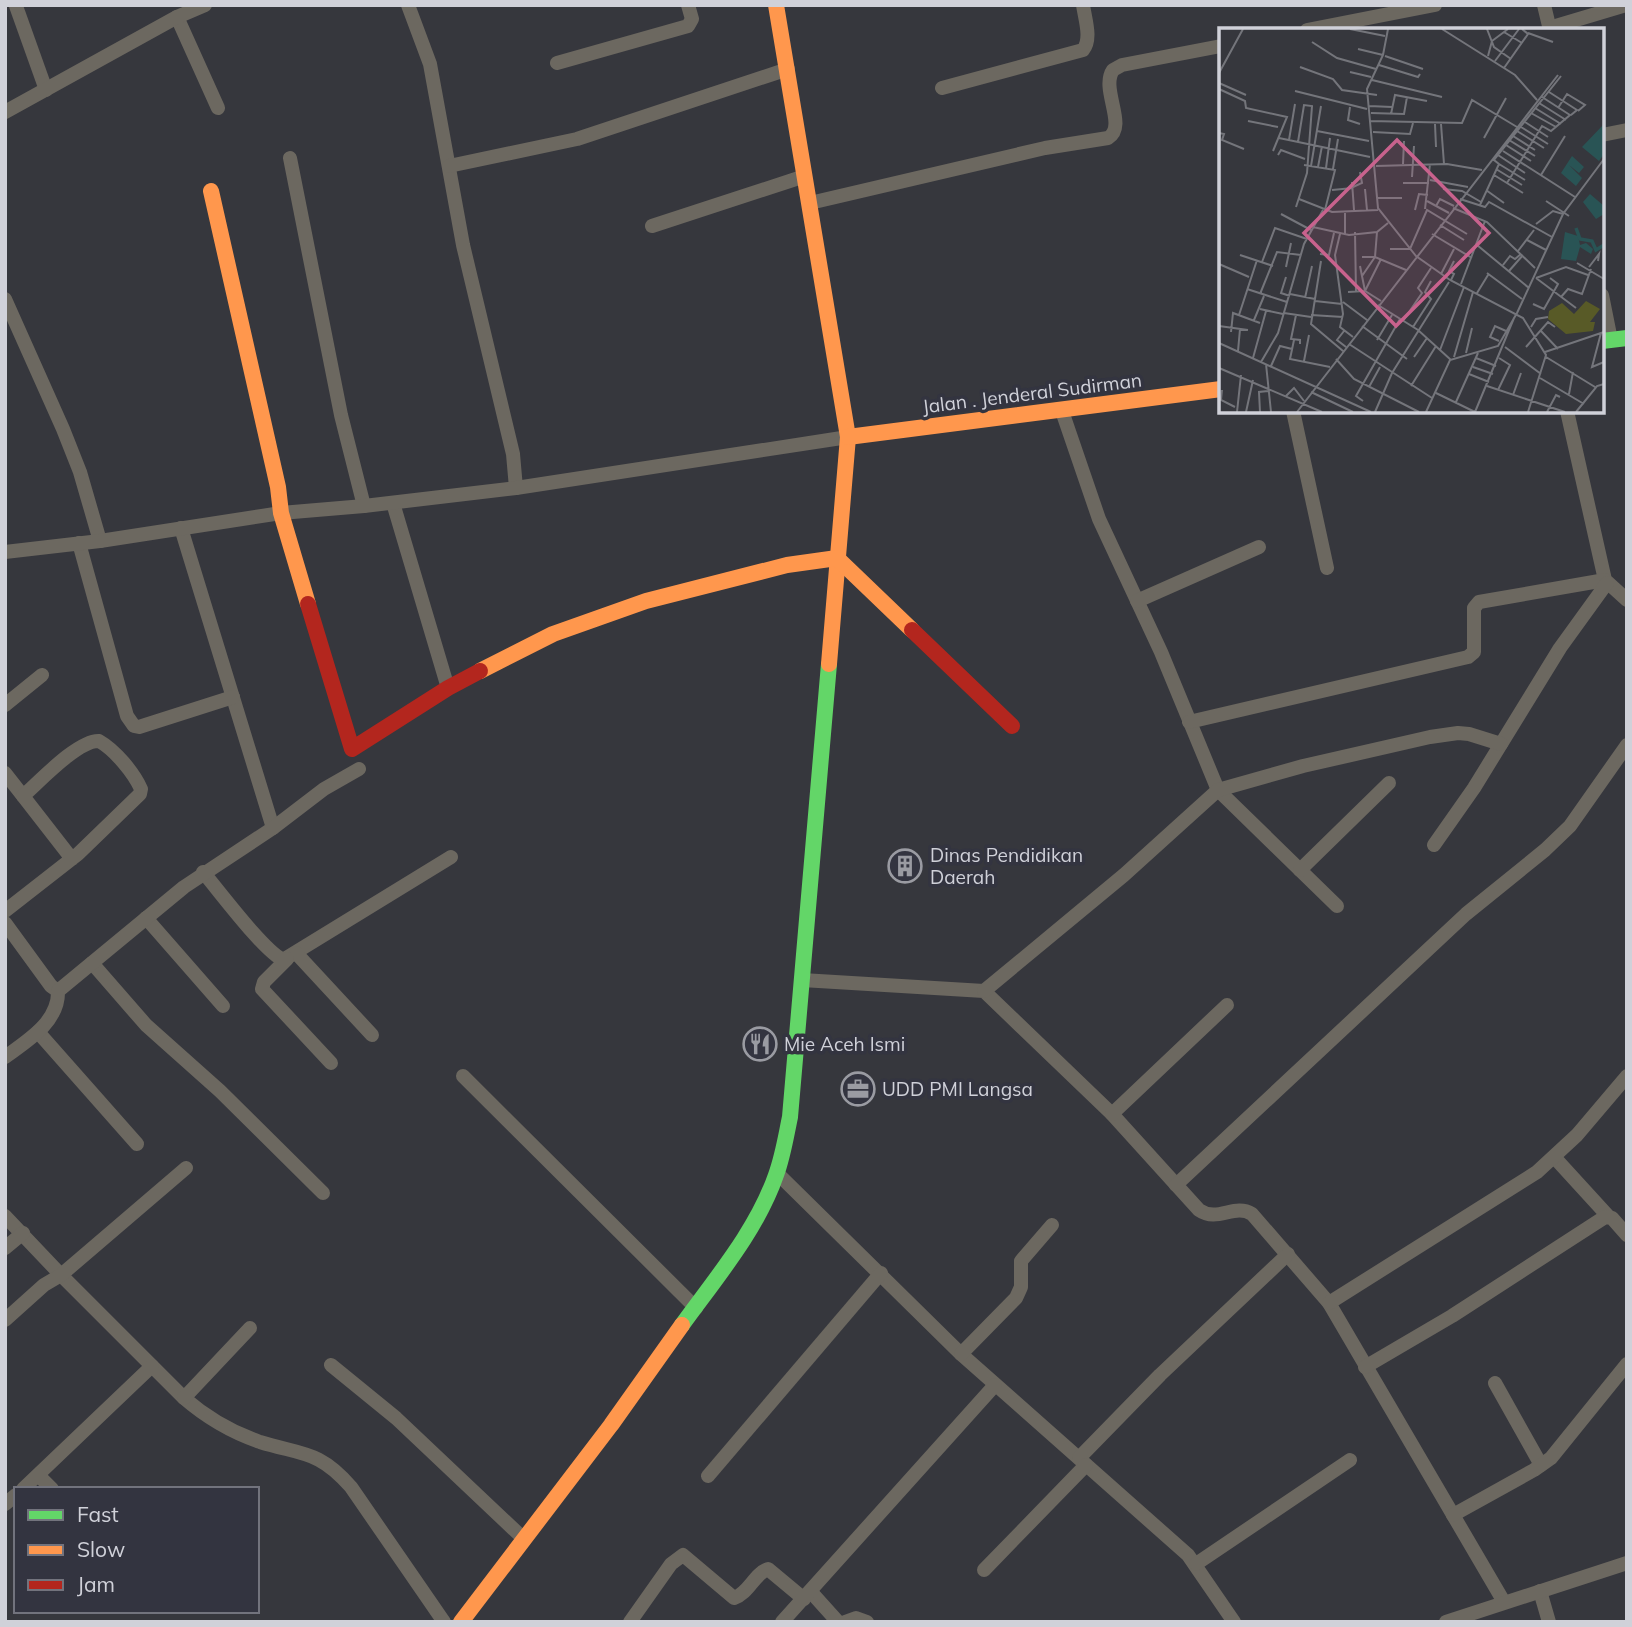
<svg xmlns="http://www.w3.org/2000/svg" width="1632" height="1627" font-family="Mulish,sans-serif">
  <style>
    .lines { fill: none; stroke-linecap: round; stroke-linejoin: round }
    .street { stroke: #6c6860; stroke-width: 14 }
    .fast { stroke: #63d668; stroke-width: 16 }
    .slow { stroke: #ff974d; stroke-width: 16 }
    .jam { stroke: #b3261e; stroke-width: 16 }
    .labels { text-anchor: middle; stroke-width: 7; stroke-linejoin: round; paint-order: stroke }
    .street-label { font-size: 19px; fill: #d0d1d9; stroke: #333440 }
    .poi-label { font-size: 19px; fill: #d0d1d9; stroke: #333440; text-anchor: start }
    .inset-river { fill: none; stroke: #295455; stroke-width: 3.5 }
    .inset-road { fill: none; stroke: #74757b; stroke-width: 2 }
    .view { fill: #c8628d; fill-opacity: 0.15; stroke: #c8628d; stroke-width: 3.5 }
    .inset-edge { fill: none; stroke: #d0d1d9; stroke-width: 3.5 }
  </style>
  <rect width="100%" height="100%" fill="#36373d"/>
  <g class="lines">
    <g class="street">
      <path d="M408,5L430,64L463,245L513,454L516,488"/>
      <path d="M1544,5L1550,30"/>
      <path d="M16,6L46,90"/>
      <path d="M177,17L218,108"/>
      <path d="M1549,28L1626,5"/>
      <path d="M1307,30L1435,5"/>
      <path d="M557,63L688,26L692,19L688,5"/>
      <path d="M942,88L1083,50C1092,39 1085,19 1083,5"/>
      <path d="M5,112L177,17L205,5"/>
      <path d="M1602,135L1627,130"/>
      <path d="M290,158L341,415L364,506"/>
      <path d="M449,166L577,139L788,69"/>
      <path d="M810,203L1045,148L1108,138C1128,126 1100,89 1113,70L1122,65L1221,46"/>
      <path d="M652,226L805,176"/>
      <path d="M1602,295L1611,340"/>
      <path d="M5,299L63,429L80,472L100,541"/>
      <path d="M1062,411L1099,519L1161,652L1218,790L1337,906"/>
      <path d="M1293,411L1327,568"/>
      <path d="M1567,411L1605,580L1627,600"/>
      <path d="M393,503L448,688"/>
      <path d="M181,528L273,828"/>
      <path d="M79,543L127,716L134,726L139,727L233,697"/>
      <path d="M5,552L100,541L281,513L364,506L516,488L848,437"/>
      <path d="M1137,601L1259,547"/>
      <path d="M5,705L42,675"/>
      <path d="M1189,722L1468,657L1474,652V608L1479,602L1605,580"/>
      <path d="M5,773L23,796"/>
      <path d="M1434,845L1474,788L1560,648L1607,583"/>
      <path d="M1300,870L1389,783"/>
      <path d="M203,872C220,892 263,950 283,960L451,857"/>
      <path d="M5,911L78,854L140,794L141,789C134,773 115,750 99,741C78,740 39,782 23,796L72,859"/>
      <path d="M146,918L223,1006"/>
      <path d="M5,923L51,986L58,991"/>
      <path d="M296,953L372,1035"/>
      <path d="M287,959L264,982L262,989L331,1063"/>
      <path d="M92,963L146,1025L220,1091L323,1193"/>
      <path d="M802,980L984,991L1112,1114L1199,1210C1218,1223 1234,1203 1252,1214L1329,1303L1504,1602"/>
      <path d="M984,991L1124,875L1218,790L1303,766L1430,737L1458,733L1469,734L1501,744"/>
      <path d="M38,1032L137,1144"/>
      <path d="M5,1057C27,1041 59,1022 58,991L184,887L273,828L324,789L359,769"/>
      <path d="M463,1076L696,1308"/>
      <path d="M1112,1114L1227,1005"/>
      <path d="M1555,1158L1608,1216"/>
      <path d="M777,1173L961,1354L1188,1555L1234,1622"/>
      <path d="M1176,1185L1466,914L1545,850L1570,826L1627,745"/>
      <path d="M5,1216L61,1275L184,1398C207,1418 231,1432 260,1442C302,1455 319,1450 351,1487L444,1622"/>
      <path d="M5,1248L23,1233"/>
      <path d="M1329,1303L1537,1172L1577,1135L1627,1076"/>
      <path d="M5,1320L44,1285L61,1275L186,1168"/>
      <path d="M961,1354L1016,1298L1021,1287V1261L1052,1225"/>
      <path d="M331,1365L396,1418L524,1539"/>
      <path d="M1365,1367L1452,1316L1605,1217L1612,1218L1627,1235"/>
      <path d="M1495,1383L1541,1465"/>
      <path d="M184,1398L250,1328"/>
      <path d="M1079,1458L1160,1375L1288,1254"/>
      <path d="M39,1476L52,1489"/>
      <path d="M708,1476L881,1273"/>
      <path d="M23,1489L152,1366"/>
      <path d="M5,1504L16,1495"/>
      <path d="M1453,1515L1534,1470L1551,1458L1627,1364"/>
      <path d="M1196,1564L1350,1460"/>
      <path d="M984,1570L1086,1465"/>
      <path d="M1540,1591L1549,1622"/>
      <path d="M811,1592L838,1622"/>
      <path d="M630,1622L671,1564L683,1555L734,1598C749,1593 754,1574 768,1569L804,1599"/>
      <path d="M782,1622L995,1385"/>
      <path d="M845,1622L856,1618L867,1622"/>
      <path d="M1446,1622L1627,1563"/>
    </g>
    <g class="fast">
      <path d="M1602,341L1627,338"/>
      <path d="M682,1325C716,1278 757,1230 776,1175C783,1156 786,1136 790,1117L829,664"/>
    </g>
    <g class="slow">
      <path d="M776,5L848,437L829,664"/>
      <path d="M211,191L278,487L281,513L308,604"/>
      <path d="M848,437L1221,389"/>
      <path d="M480,671L553,634L646,601L787,565L837,558L912,630"/>
      <path d="M461,1622L611,1425L682,1325"/>
    </g>
    <g class="jam">
      <path d="M308,604L352,749L448,688L480,671"/>
      <path d="M912,630L1012,726"/>
    </g>
  </g>
  <defs>
    <symbol id="building-ring" viewBox="-11 -11 22 22"><circle r="9.5" fill="#333440" stroke="#9a9ba2" stroke-width="1.5"/><path d="M-4-6H4V6H1V3H-1V6H-4ZM-2.5-4.3h1.7v1.8h-1.7ZM.8-4.3h1.7v1.8H.8ZM-2.5-1h1.7V.8h-1.7ZM.8-1h1.7V.8H.8Z" fill="#9a9ba2"/></symbol>
    <symbol id="restaurant-ring" viewBox="-11 -11 22 22"><circle r="9.5" fill="#333440" stroke="#9a9ba2" stroke-width="1.5"/><path d="M-5-6h1v4h1v-4h1v4h1v-4h1v5L-1.5 .5V6h-2V.5L-5-1ZM5-6V6H3V1.5H1.5Q1.5-4 5-6Z" fill="#9a9ba2"/></symbol>
    <symbol id="office-ring" viewBox="-11 -11 22 22"><circle r="9.5" fill="#333440" stroke="#9a9ba2" stroke-width="1.5"/><path d="M-6-3h4V-5.5h4V-3h4V5H-6ZM-1-4.5V-3h2v-1.5ZM-6 0V1H6V0Z" fill="#9a9ba2"/></symbol>
  </defs>
  <g fill-rule="evenodd">
    <use href="#building-ring" x="886" y="847" width="38" height="38"/>
    <use href="#restaurant-ring" x="741" y="1025" width="38" height="38"/>
    <use href="#office-ring" x="839" y="1070" width="38" height="38"/>
  </g>
  <g class="labels">
    <g class="street-label">
      <text transform="translate(1032 393) rotate(-7)" y="7">Jalan . Jenderal Sudirman</text>
    </g>
    <g class="poi-label">
      <text x="930" y="862">Dinas Pendidikan<tspan x="930" dy="22">Daerah</tspan></text>
      <text x="784" y="1051">Mie Aceh Ismi</text>
      <text x="882" y="1096">UDD PMI Langsa</text>
    </g>
  </g>
  <g transform="translate(1219 28)">
    <rect width="385" height="385" fill="#36373d"/>
    <path d="M367,273L381,281L371,294H376L374,303L347,306L329,291L330,283L343,275L355,286Z" fill="#585a27"/>
    <path d="M385,96V126L380,133L363,119ZM353,128L365,139L360,145L350,137L363,150L357,158L342,145ZM371,166L385,178V186L377,191L364,174ZM346,204L359,208L361,217L367,215L374,221L372,226L361,219L357,233L342,231Z" fill="#295455"/>
    <path class="inset-river" d="M357,200L361,211L373,213L377,222L385,217"/>
    <path class="inset-road" d="M131,1L166,8M169,1L164,27L148,61L159,180L197,228L231,252L304,290L327,327L309,384M223,1L296,47L318,72M268,1L275,19L292,31M285,4L303,15M309,5L334,14M93,14L118,30L157,41M139,21L164,27M166,28L204,41M269,28L273,13L289,1M276,33L300,1M160,37L199,49L201,46M81,39L114,51L123,62L158,67M285,40L309,6L303,1M131,44L152,49M0,45L24,1M153,52L223,69M0,55L27,67M0,61L26,73L27,80L68,89L54,123M76,63L148,81M330,64L358,82L352,87M320,75L347,92M150,78L173,79M131,79L129,92L141,96M316,80L342,96M339,80L348,66L366,77L359,83M152,85L185,86L188,69M312,85L337,99M172,86L176,67L208,73M29,93L59,99M151,93L243,95L253,72L298,99M306,94L329,109M216,96L217,119M222,96L225,136M302,99L329,116M98,103L150,113M298,103L325,120M154,104L191,106L194,95M0,105L5,106L3,112L25,121M294,108L316,122M60,110L151,129M265,110L287,70M70,112L76,76M290,112L316,128M287,117L312,133M284,123L356,169M59,127L62,122L86,131M279,127L306,145M184,136L185,113M280,136L306,152M85,137L116,142L106,182M92,138L102,78M157,138L228,136L263,142M99,139L103,118M107,140L111,110M114,141L119,111M277,141L303,157M275,147L304,165M322,147L346,108M193,149L195,118M211,152L249,159M133,154L135,182M184,155H210M288,155L323,98L332,103L351,87L323,69M134,159L143,155L141,144M146,161L148,182M224,161L243,163L262,174M113,162L134,160M267,162L285,175M158,170H183M80,171L113,184L159,182M241,171L266,179L270,174L333,209M208,173L230,185M327,173L350,188M261,177L280,136L275,132L342,48M217,178L221,171L235,178M77,179L88,145L93,78L85,77L79,114M234,180L268,194L316,240M206,181L211,136M196,182L200,166L209,167M62,186L92,202M317,196L334,183L344,186M221,197L245,212M94,199L130,207L158,204L169,195M136,204L137,264M121,206L116,227L124,286L121,299L134,309M213,206L253,230M126,207V183M308,212L327,222M258,217L310,260M171,221H191L208,182L248,206M299,223L315,202M101,226L110,227L115,205M21,227L54,238M143,229H156L187,242M102,233L92,296L124,323M43,234L56,200L88,211M358,235L385,251M0,236L30,249M284,237L291,228L296,231L302,226M141,238L146,263M67,239L72,215M370,239L380,226L379,233M290,243L304,227M268,245L303,271M222,246L235,221M143,248L156,229L158,204M67,249L62,265L71,268M317,250L347,239L369,247M317,250L357,280M232,252L235,246L230,243L235,233M242,256L266,193M28,261L68,274M146,263L162,231M129,264L146,263L162,273M258,265L269,247M41,266L58,224L82,227M71,266L96,271M342,269L349,261L363,266L372,241M86,270L93,238M96,273L123,276M124,274L148,292M314,276L325,281L339,256L331,250M159,277L199,302L232,332M41,281L64,286M65,285L92,289M298,285L344,186L385,131M20,287L38,232M77,287L72,311L81,312V316M92,287L124,289M35,292L45,268M184,293L203,265L199,260L212,240M0,298L29,302M143,298L188,331M194,299L212,271L206,264L212,253M312,299L317,291L329,289M125,303L118,312L127,319M322,303L339,321M12,304L14,285L41,295M382,305L373,339L385,334M75,312L71,331L111,339M158,312L173,287M280,313L271,309L276,298L287,303M0,315L152,384M130,316L213,370M286,319L322,346M307,319L329,294L336,299M221,322L245,259M19,323L21,301M326,324L385,304M247,325L253,300M195,329L208,310M235,329L254,264M327,329L376,359M34,330L47,283M257,330L277,338M117,331L135,351L200,384M85,333L90,307M42,334L59,305L85,216L104,182M47,336L52,384M52,338L61,318L73,321M254,339L274,346M0,340L103,384M250,346L270,354M321,350L365,376M192,358L217,318M268,358L346,384M150,359L161,339M3,362L2,372L16,379M279,362L291,337L280,330M92,364L134,384M217,365L256,384M350,366L354,344M294,367L302,345M67,368L75,360L85,373M144,373L137,368L181,291M237,374L259,325M18,384L22,347M27,384L34,352M41,384L40,364L49,363M78,384L339,47M156,384L173,345L230,254M207,384L231,332L279,318L298,285M256,384L295,290M328,384L337,367L341,369M357,384L378,358L385,356"/>
    <path class="view" d="M178,112L270,205L177,298L85,205Z"/>
    <rect width="385" height="385" class="inset-edge"/>
  </g>
  <rect width="1632" height="1627" fill="none" stroke="#d0d1d9" stroke-width="14"/>
  <rect x="14" y="1487" width="245" height="126" fill="#333440" stroke="#72737d" stroke-width="2"/>
  <rect x="28" y="1510" width="35" height="10" fill="#63d668" stroke="#72737d" stroke-width="2"/>
  <text x="77" y="1522" font-size="21" fill="#d0d1d9">Fast</text>
  <rect x="28" y="1545" width="35" height="10" fill="#ff974d" stroke="#72737d" stroke-width="2"/>
  <text x="77" y="1557" font-size="21" fill="#d0d1d9">Slow</text>
  <rect x="28" y="1580" width="35" height="10" fill="#b3261e" stroke="#72737d" stroke-width="2"/>
  <text x="77" y="1592" font-size="21" fill="#d0d1d9">Jam</text>
</svg>
